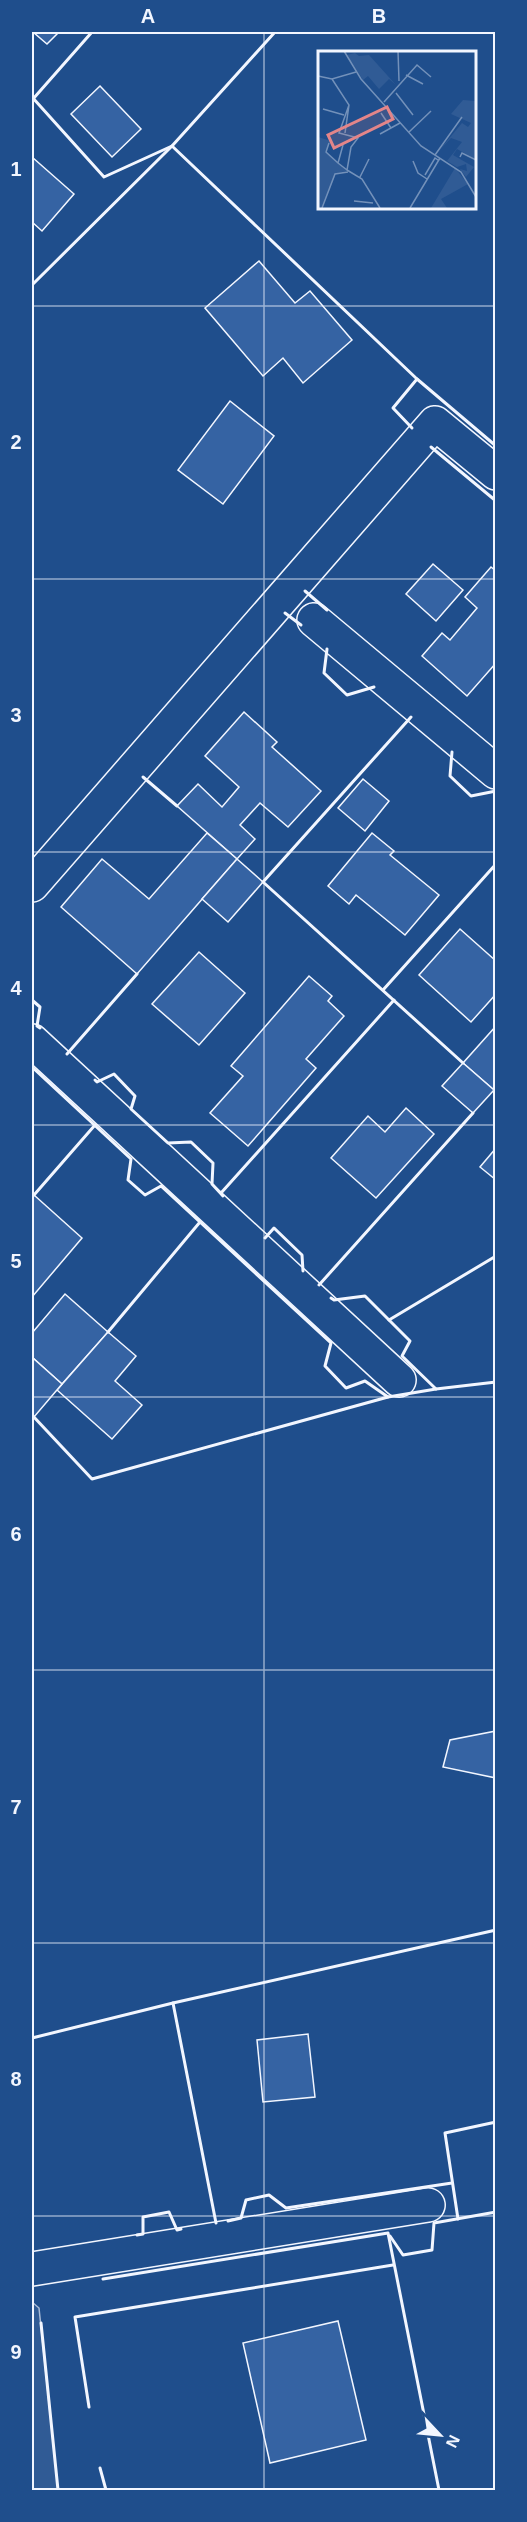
<svg xmlns="http://www.w3.org/2000/svg" width="527" height="2522" font-family="Arial,sans-serif">
  <style>
    .built { fill: #305b95; stroke: #a8bbd7; stroke-width: 1.5 }
    .building { fill: #3563a3; stroke: #f2f6ff; stroke-width: 1.5 }
    .lines { fill: none; stroke-linecap: round; stroke-linejoin: round }
    .minor-casing { stroke: #f2f6ff; stroke-width: 36 }
    .minor { stroke: #1f4e8c; stroke-width: 33 }
    .wall { stroke: #f2f6ff; stroke-width: 3 }
    .grid { fill: none; stroke: #f2f6ff; stroke-width: 1.5; stroke-opacity: 0.55 }
    .inset-road { fill: none; stroke: #7391ba; stroke-width: 1.5 }
    .view { fill: #e38589; fill-opacity: 0.15; stroke: #e38589; stroke-width: 3 }
    .inset-edge { fill: none; stroke: #f2f6ff; stroke-width: 3 }
    .neatline { fill: none; stroke: #f2f6ff; stroke-width: 2 }
    .grid-label { font-size: 20px; text-anchor: middle; font-weight: bold; fill: #f2f6ff }
  </style>
  <rect width="100%" height="100%" fill="#1f4e8c"/>
  <path class="built" d="M32,2302L39,2308L58,2490H32Z"/>
  <g class="building">
    <path d="M33,32H59L47,44Z"/>
    <path d="M100,86L141,129L112,157L71,114Z"/>
    <path d="M32,157L74,194L42,231L32,222Z"/>
    <path d="M259,261L295,303L310,291L352,340L303,383L283,358L263,376L205,308Z"/>
    <path d="M230,401L274,436L223,504L178,470Z"/>
    <path d="M433,564L463,590L436,621L406,594Z"/>
    <path d="M491,567L496,571V663L467,696L422,656L442,633L450,640L477,608L465,597Z"/>
    <path d="M244,712L277,742L272,747L321,791L288,827L260,803L240,825L255,839L237,859L177,806L198,784L222,807L239,787L205,756Z"/>
    <path d="M363,779L389,801L365,831L338,808Z"/>
    <path d="M207,833L237,859L137,974L61,907L102,859L149,899Z"/>
    <path d="M372,833L394,851L390,855L439,895L405,935L356,895L349,904L328,886Z"/>
    <path d="M237,859L263,882L228,922L202,899Z"/>
    <path d="M460,929L496,961V994L471,1022L419,975Z"/>
    <path d="M199,952L245,993L199,1045L152,1004Z"/>
    <path d="M309,976L332,996L328,1001L344,1016L306,1059L316,1068L248,1146L210,1113L243,1076L231,1066Z"/>
    <path d="M496,1026V1088L494,1090L463,1063Z"/>
    <path d="M463,1063L494,1090L473,1113L442,1086Z"/>
    <path d="M406,1108L434,1134L376,1198L331,1158L368,1116L385,1132Z"/>
    <path d="M496,1148V1180L480,1167Z"/>
    <path d="M34,1195L82,1238L32,1297V1197Z"/>
    <path d="M65,1294L108,1332L62,1384L32,1357V1333Z"/>
    <path d="M108,1332L136,1356L115,1381L142,1405L112,1439L57,1390Z"/>
    <path d="M34,1359L62,1384L34,1417L32,1415V1362Z"/>
    <path d="M496,1731V1778L443,1767L450,1740Z"/>
    <path d="M308,2034L315,2097L263,2102L257,2040Z"/>
    <path d="M338,2321L366,2440L270,2463L243,2343Z"/>
  </g>
  <g class="lines">
    <defs>
      <g id="minor">
        <path d="M314,620L496,772"/>
        <path d="M32,885L435,423L496,473"/>
        <path d="M32,1041L399,1380"/>
        <path d="M32,2269L428,2205"/>
      </g>
    </defs>
    <use href="#minor" class="minor-casing"/>
    <use href="#minor" class="minor"/>
    <g class="wall">
      <path d="M32,97L104,177L172,146L417,379L496,446"/>
      <path d="M33,99L92,32"/>
      <path d="M32,285L172,146L275,32"/>
      <path d="M412,428L393,408L417,379"/>
      <path d="M431,447L496,501"/>
      <path d="M305,591L327,610"/>
      <path d="M285,613L301,625"/>
      <path d="M327,649L324,673L347,695L374,687"/>
      <path d="M411,717L263,882L463,1063"/>
      <path d="M452,752L450,776L471,796L496,791"/>
      <path d="M143,777L177,806"/>
      <path d="M383,990L496,864"/>
      <path d="M32,1000L40,1007L37,1026L40,1028"/>
      <path d="M67,1054L137,974"/>
      <path d="M32,1067L131,1159L128,1180L145,1195L161,1186L331,1343L325,1366L346,1388L365,1381L388,1397"/>
      <path d="M95,1080L97,1082L114,1074L135,1096L131,1109L168,1143L191,1142L213,1163L212,1184L223,1196"/>
      <path d="M221,1193L394,1000"/>
      <path d="M34,1195L95,1125"/>
      <path d="M265,1238L274,1228L302,1255L303,1271"/>
      <path d="M319,1285L473,1113"/>
      <path d="M331,1298L334,1300L365,1296L410,1341L402,1356L436,1389"/>
      <path d="M389,1320L496,1256"/>
      <path d="M108,1332L200,1222"/>
      <path d="M32,1415L92,1479L388,1397L436,1389L496,1382"/>
      <path d="M173,2003L216,2223"/>
      <path d="M32,2038L173,2003L496,1930"/>
      <path d="M458,2219L445,2133L496,2122"/>
      <path d="M228,2221L241,2218L246,2200L269,2195L286,2208L452,2183"/>
      <path d="M137,2235L143,2234V2217L169,2212L177,2230L181,2229"/>
      <path d="M390,2236L403,2255L432,2250L434,2223L496,2212"/>
      <path d="M103,2279L388,2233L439,2490"/>
      <path d="M41,2323L58,2490"/>
      <path d="M89,2407L75,2317L393,2265"/>
      <path d="M100,2468L106,2490"/>
    </g>
  </g>
  <path class="grid" d="M264,32V2490M32,306H496M32,579H496M32,852H496M32,1125H496M32,1397H496M32,1670H496M32,1943H496M32,2216H496"/>
  <g transform="translate(318 51)">
    <rect width="158" height="158" fill="#1f4e8c"/>
    <path d="M37,2L41,5L51,4L78,34L71,28L61,38L50,25L45,29L29,4ZM145,49L157,50V108L139,98L135,104L156,116L148,126L142,118L149,120L148,113L139,116L129,110L144,91L133,87L119,102L144,72L150,76L153,72L133,63ZM0,86L13,90L7,101L29,120L18,122L4,157H0ZM137,117L150,133L123,148L129,157H113Z" fill="#305b95"/>
    <path class="inset-road" d="M26,0L43,28L103,95L143,121L158,146M80,0L81,30M88,24L105,33M0,25L14,28L38,21M14,28L31,54L21,82L40,87L33,96L29,119L44,128L62,157M78,42L95,64M66,51L99,14L113,26M5,58L26,64M63,62L73,77M91,81L113,60M27,82L31,54M62,83L82,72M11,92L8,101L20,112M25,94L20,112L29,119M117,104L144,66M142,106L144,102L158,109M95,110L100,122L109,128M107,124L117,107L120,109M42,126L51,108M36,150L55,152M4,157L17,123L30,121M92,157L122,107"/>
    <path class="view" d="M69,56L75,68L16,97L10,84Z"/>
    <rect width="158" height="158" class="inset-edge"/>
  </g>
  <rect width="527" height="2522" fill="none" stroke="#1f4e8c" stroke-width="66"/>
  <g transform="translate(440 2435) rotate(116)" stroke="#1f4e8c" stroke-width="4.5" paint-order="stroke">
  <path d="M0-4.5L10 22L0 15L-10 22Z" fill="#f2f6ff"/>
  <text y="-9" font-size="16" font-weight="bold" text-anchor="middle" fill="#f2f6ff">N</text>
  </g>
  <rect x="33" y="33" width="461" height="2456" class="neatline"/>
  <g class="grid-label">
    <text x="148" y="23">A</text>
    <text x="379" y="23">B</text>
    <text x="16" y="176">1</text>
    <text x="16" y="449">2</text>
    <text x="16" y="722">3</text>
    <text x="16" y="995">4</text>
    <text x="16" y="1268">5</text>
    <text x="16" y="1541">6</text>
    <text x="16" y="1814">7</text>
    <text x="16" y="2086">8</text>
    <text x="16" y="2359">9</text>
  </g>
</svg>
